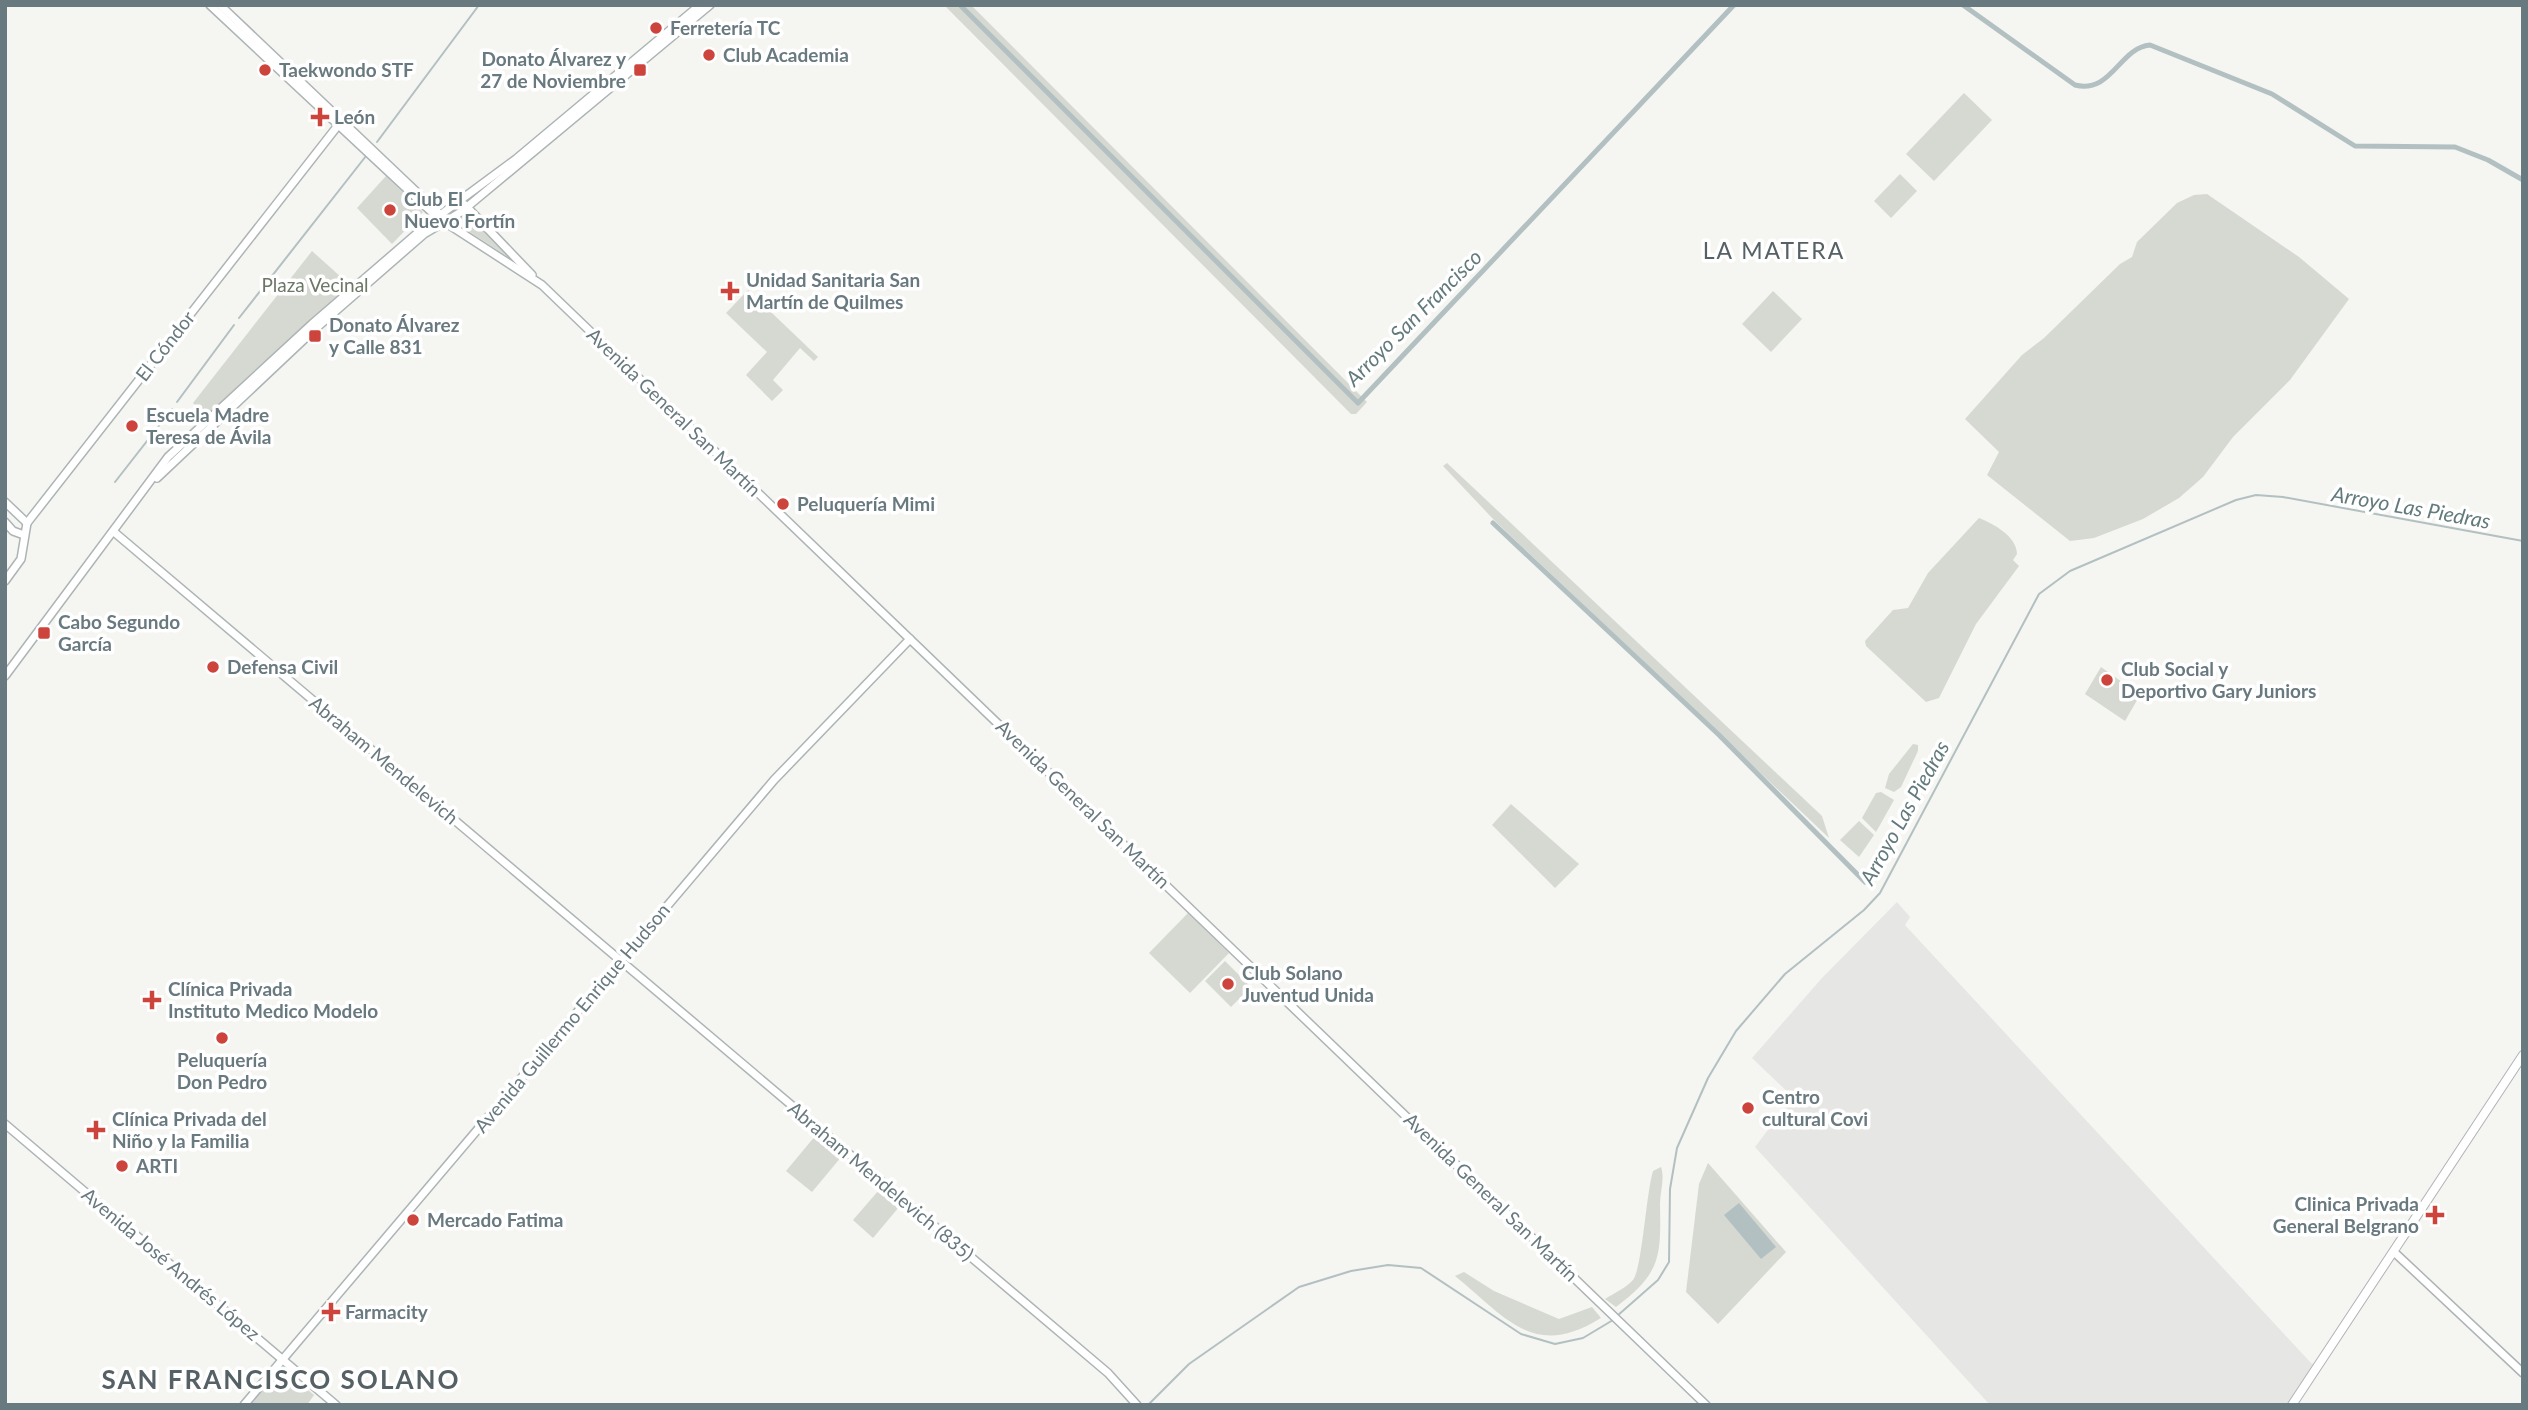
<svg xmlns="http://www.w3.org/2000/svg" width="2528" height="1410" font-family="Lato,sans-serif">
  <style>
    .built { fill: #e6e6e5 }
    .green { fill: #d6d9d2 }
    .water { fill: #b3c0c2 }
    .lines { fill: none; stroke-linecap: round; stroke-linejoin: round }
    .stream { stroke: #b3c0c2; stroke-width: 2 }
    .canal { stroke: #b3c0c2; stroke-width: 5 }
    .secondary-casing { stroke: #adb4b6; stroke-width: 10 }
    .primary-casing { stroke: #afb4b6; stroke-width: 10 }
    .secondary { stroke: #fff; stroke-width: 7 }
    .primary { stroke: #fff; stroke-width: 8 }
    .poi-dot { fill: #cc443b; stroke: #fff; stroke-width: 2.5 }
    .labels { text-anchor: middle; stroke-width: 7; stroke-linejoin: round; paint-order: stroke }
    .poi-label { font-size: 19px; font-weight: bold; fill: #68797f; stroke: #fff; text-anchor: start }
    .park-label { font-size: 19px; fill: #6c7766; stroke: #fff }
    .street-label { font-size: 19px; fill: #68797f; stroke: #fff }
    .water-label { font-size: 21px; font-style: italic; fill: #637a7c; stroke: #fff }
    .quarter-label { font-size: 23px; letter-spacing: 2px; fill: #556165; stroke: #fff }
    .district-label { font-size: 26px; font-weight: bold; letter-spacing: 2px; fill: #556165; stroke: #fff }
  </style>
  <rect width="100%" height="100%" fill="#f5f5f2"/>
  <path class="built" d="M1897,902L1910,917L1905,925L2311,1363L2318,1365L2292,1405H1990L1755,1147L1793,1097L1752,1058L1822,978Z"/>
  <g class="green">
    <path d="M944,5H971L1367,402L1356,414H1351Z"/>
    <path d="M1964,93L1992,120L1934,181L1906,154Z"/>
    <path d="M1900,174L1917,191L1891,218L1874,201Z"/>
    <path d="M386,176L423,212L392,244L357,208Z"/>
    <path d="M2207,194L2299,257L2349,299L2290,380L2233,437L2203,477L2179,498L2143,519L2094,538L2070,541L1987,475L1999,452L1965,419L2022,355L2044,338L2120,264L2132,257L2137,242L2177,203L2194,195Z"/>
    <path d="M468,212L516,262L453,221Z"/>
    <path d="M312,251L351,286L206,416L193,403Z"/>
    <path d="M748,290L818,357L814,361L800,348L773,380L783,390L772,401L746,375L767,352L726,313Z"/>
    <path d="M1773,291L1802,319L1771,352L1742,324Z"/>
    <path d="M1447,463L1822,816L1829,838L1494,520L1443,466Z"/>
    <path d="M1979,518C1992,523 2017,536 2017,554L2013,560L2019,566L1976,624L1939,698L1926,702L1866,646L1865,641L1893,610L1908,608L1928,573Z"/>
    <path d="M2101,667L2140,695L2125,721L2085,694Z"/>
    <path d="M1913,744L1918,745V751L1901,787L1894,792L1885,788L1889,774Z"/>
    <path d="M1881,792L1894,800L1876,832L1862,818L1876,793Z"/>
    <path d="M1511,804L1579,864L1555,888L1492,825Z"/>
    <path d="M1859,821L1874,835L1859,857L1840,840Z"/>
    <path d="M1188,913L1229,953L1190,993L1149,953Z"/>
    <path d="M1225,961L1251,987L1231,1007L1205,981Z"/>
    <path d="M816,1135L842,1156L812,1192L786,1171Z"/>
    <path d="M1708,1163L1786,1252L1718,1324L1686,1292L1699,1184Z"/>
    <path d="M1661,1167C1665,1179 1660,1192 1660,1204C1661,1257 1661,1273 1616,1307L1605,1299C1614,1293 1626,1288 1633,1280C1642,1269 1646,1194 1653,1171Z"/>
    <path d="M879,1190L899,1207L873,1238L853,1220Z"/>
    <path d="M1464,1272L1494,1291L1559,1319L1592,1307L1601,1318C1533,1360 1507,1318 1455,1276Z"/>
    <path d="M280,1367L314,1395L307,1405H249Z"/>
  </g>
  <path class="water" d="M1739,1203L1776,1247L1761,1259L1724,1215Z"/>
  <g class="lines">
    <g class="stream">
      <path d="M377,142L479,5"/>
      <path d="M239,318L366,156"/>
      <path d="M177,402L234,325"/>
      <path d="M115,482L172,409"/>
      <path d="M1617,1316L1658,1280L1669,1262L1670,1189L1677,1148L1708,1078L1736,1031L1785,974L1864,910L1880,893L2039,594L2070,571L2236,500L2256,495L2283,497L2523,541"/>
      <path d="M1148,1405L1189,1364L1299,1287L1351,1271L1388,1265L1421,1268L1521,1334L1555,1344L1583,1338L1613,1320"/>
    </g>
    <g class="canal">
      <path d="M960,5L1358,403L1734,5"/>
      <path d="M1963,5L2075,85C2112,94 2119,48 2150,45L2272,94L2355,146L2455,147L2488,160L2523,180"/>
      <path d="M1493,523L1719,735L1865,882"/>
    </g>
    <defs>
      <g id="secondary">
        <path d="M210,5L437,217L542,285L1706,1405"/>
        <path d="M220,5L443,217"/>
        <path d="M465,205L532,275"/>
        <path d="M157,478L315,329L424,234L461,212L710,5"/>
        <path d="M5,502L27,523"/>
        <path d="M5,522L13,531L24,535"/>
        <path d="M114,532L1108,1373L1137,1405"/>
        <path d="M5,581L21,559L27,523L343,119"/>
        <path d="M5,676L168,457L312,324L428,224L516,159L700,5"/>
        <path d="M5,1124L336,1405"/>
        <path d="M2394,1252L2523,1373"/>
        <path d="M244,1405L774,780L910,639"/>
      </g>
      <path id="primary" d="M2292,1405L2523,1055"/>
    </defs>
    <use href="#secondary" class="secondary-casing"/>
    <use href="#primary" class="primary-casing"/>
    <use href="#secondary" class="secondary"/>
    <use href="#primary" class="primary"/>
  </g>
  <g class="poi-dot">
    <circle cx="656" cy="28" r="7"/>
    <circle cx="709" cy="55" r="7"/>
    <circle cx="265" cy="70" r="7"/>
    <rect x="633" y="63" width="14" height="14" rx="3.5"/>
    <path d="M316.5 106.5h7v7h7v7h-7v7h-7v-7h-7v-7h7z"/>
    <circle cx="390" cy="210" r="7"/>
    <path d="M726.5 280.5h7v7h7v7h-7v7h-7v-7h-7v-7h7z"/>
    <rect x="308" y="329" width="14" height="14" rx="3.5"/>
    <circle cx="132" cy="426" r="7"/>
    <circle cx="783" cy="504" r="7"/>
    <rect x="37" y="626" width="14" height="14" rx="3.5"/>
    <circle cx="213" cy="667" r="7"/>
    <circle cx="2107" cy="680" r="7"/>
    <circle cx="1228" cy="984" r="7"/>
    <path d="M148.5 989.5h7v7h7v7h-7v7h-7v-7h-7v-7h7z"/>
    <circle cx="222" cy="1038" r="7"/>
    <circle cx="1748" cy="1108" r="7"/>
    <path d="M92.5 1119.5h7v7h7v7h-7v7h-7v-7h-7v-7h7z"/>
    <circle cx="122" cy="1166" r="7"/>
    <path d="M2431.5 1204.5h7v7h7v7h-7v7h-7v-7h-7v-7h7z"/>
    <circle cx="413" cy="1220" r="7"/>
    <path d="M327.5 1301.5h7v7h7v7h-7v7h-7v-7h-7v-7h7z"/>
  </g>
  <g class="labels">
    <g class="poi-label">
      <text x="670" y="35">Ferretería TC</text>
      <text x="723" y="62">Club Academia</text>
      <text x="626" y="66" text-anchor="end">Donato Álvarez y<tspan x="626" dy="22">27 de Noviembre</tspan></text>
      <text x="279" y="77">Taekwondo STF</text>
      <text x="334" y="124">León</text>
      <text x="404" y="206">Club El<tspan x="404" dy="22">Nuevo Fortín</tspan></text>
      <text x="746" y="287">Unidad Sanitaria San<tspan x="746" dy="22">Martín de Quilmes</tspan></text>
      <text x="329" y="332">Donato Álvarez<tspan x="329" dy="22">y Calle 831</tspan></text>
      <text x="146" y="422">Escuela Madre<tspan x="146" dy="22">Teresa de Ávila</tspan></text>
      <text x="797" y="511">Peluquería Mimi</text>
      <text x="58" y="629">Cabo Segundo<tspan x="58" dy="22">García</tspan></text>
      <text x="227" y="674">Defensa Civil</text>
      <text x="2121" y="676">Club Social y<tspan x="2121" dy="22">Deportivo Gary Juniors</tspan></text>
      <text x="1242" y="980">Club Solano<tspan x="1242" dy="22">Juventud Unida</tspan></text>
      <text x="168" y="996">Clínica Privada<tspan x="168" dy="22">Instituto Medico Modelo</tspan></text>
      <text x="222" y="1067" text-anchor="middle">Peluquería<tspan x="222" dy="22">Don Pedro</tspan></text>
      <text x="1762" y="1104">Centro<tspan x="1762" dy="22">cultural Covi</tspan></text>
      <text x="112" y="1126">Clínica Privada del<tspan x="112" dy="22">Niño y la Familia</tspan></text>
      <text x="136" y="1173">ARTI</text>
      <text x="2419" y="1211" text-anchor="end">Clinica Privada<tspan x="2419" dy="22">General Belgrano</tspan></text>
      <text x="427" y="1227">Mercado Fatima</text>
      <text x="345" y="1319">Farmacity</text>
    </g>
    <g class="park-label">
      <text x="315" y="292">Plaza Vecinal</text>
    </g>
    <g class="street-label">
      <text transform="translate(165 346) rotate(-52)" y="7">El Cóndor</text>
      <text transform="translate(674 412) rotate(44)" y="7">Avenida General San Martín</text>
      <text transform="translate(384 760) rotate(40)" y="7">Abraham Mendelevich</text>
      <text transform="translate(1083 804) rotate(44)" y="7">Avenida General San Martín</text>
      <text transform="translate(572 1018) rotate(-50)" y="7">Avenida Guillermo Enrique Hudson</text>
      <text transform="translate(881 1181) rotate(40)" y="7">Abraham Mendelevich (835)</text>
      <text transform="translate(1491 1197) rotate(44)" y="7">Avenida General San Martín</text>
      <text transform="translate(171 1264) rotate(40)" y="7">Avenida José Andrés López</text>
    </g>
    <g class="water-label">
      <text transform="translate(1414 318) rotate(-45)" y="7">Arroyo San Francisco</text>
      <text transform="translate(2411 508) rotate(10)" y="7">Arroyo Las Piedras</text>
      <text transform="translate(1905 813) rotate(-61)" y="7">Arroyo Las Piedras</text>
    </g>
    <g class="quarter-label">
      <text x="1774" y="259">LA MATERA</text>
    </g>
    <g class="district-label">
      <text x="281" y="1389">SAN FRANCISCO SOLANO</text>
    </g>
  </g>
  <rect width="2528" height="1410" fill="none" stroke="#68797f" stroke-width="14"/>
</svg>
